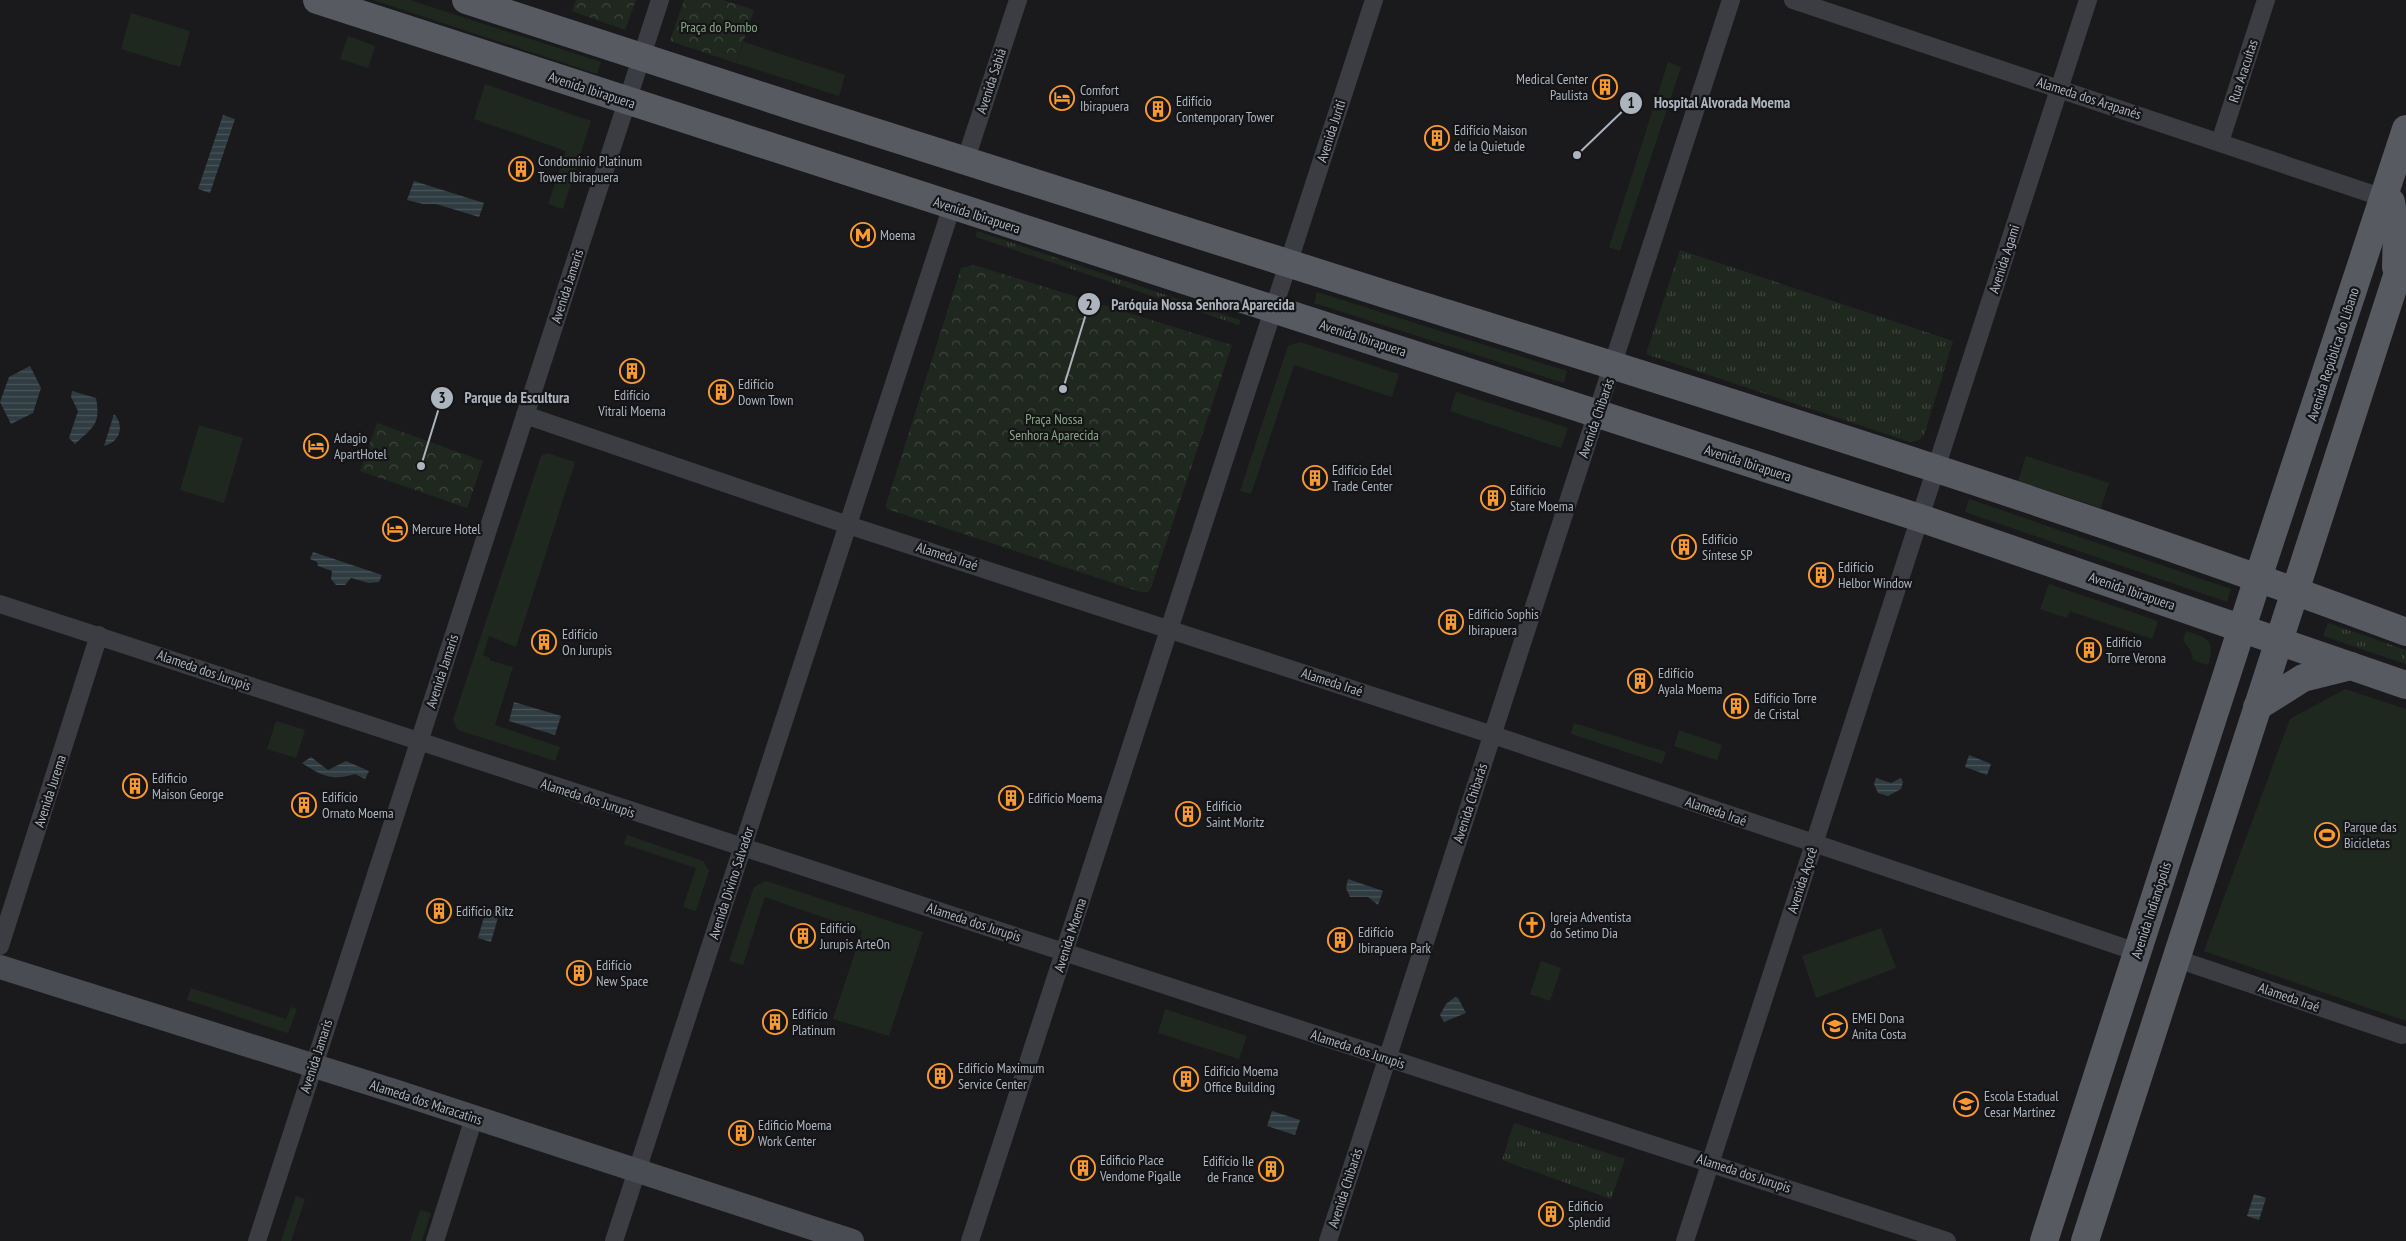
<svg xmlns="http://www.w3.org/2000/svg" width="2406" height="1241" font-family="'PT Sans Narrow',sans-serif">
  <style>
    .grass { fill: url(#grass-tufts) }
    .park { fill: url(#park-crowns) }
    .garden { fill: #1f281f }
    .water { fill: url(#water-rules) }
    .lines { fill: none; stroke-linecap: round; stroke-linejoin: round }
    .street { stroke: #3b3d42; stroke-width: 18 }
    .secondary { stroke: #494c52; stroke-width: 24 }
    .primary { stroke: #575a61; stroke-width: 28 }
    .labels { text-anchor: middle; stroke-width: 4.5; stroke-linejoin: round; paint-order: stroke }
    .park-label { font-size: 14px; fill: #86a882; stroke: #151518 }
    .street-label { font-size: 14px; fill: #acb4bd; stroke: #151518 }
    .poi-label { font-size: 14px; fill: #acb4bd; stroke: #151518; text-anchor: start }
    .leader { fill: none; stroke: #acb4bd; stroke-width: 2 }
    .callout-dot { fill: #acb4bd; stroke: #151518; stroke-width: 2 }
    .mark-label { font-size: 15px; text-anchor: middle; font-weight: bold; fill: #111 }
    .callout-label { font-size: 15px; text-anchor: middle; font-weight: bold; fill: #acb4bd; stroke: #151518; stroke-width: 4.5; stroke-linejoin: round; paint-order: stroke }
  </style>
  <defs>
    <pattern id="grass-tufts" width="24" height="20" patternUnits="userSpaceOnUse" patternTransform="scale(1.25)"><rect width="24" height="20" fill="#1f281f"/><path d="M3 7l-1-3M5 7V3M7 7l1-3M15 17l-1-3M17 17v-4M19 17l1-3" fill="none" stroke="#3d453e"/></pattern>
    <pattern id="park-crowns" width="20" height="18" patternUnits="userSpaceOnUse" patternTransform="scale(1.25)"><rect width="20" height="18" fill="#1f281f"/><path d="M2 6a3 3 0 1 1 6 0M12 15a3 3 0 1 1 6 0" fill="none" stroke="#3d453e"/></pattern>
    <pattern id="water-rules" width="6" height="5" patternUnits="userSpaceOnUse" patternTransform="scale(1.25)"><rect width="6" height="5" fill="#2f3c42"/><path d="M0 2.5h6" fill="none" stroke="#4a565b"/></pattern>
  </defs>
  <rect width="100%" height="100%" fill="#1a1a1d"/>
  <g class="grass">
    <path d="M977,231L1240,320L1239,325L976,237Z"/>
    <path d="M1680,250L1953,341L1924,435L1919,440L1910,442L1646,354Z"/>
    <path d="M2328,623L2406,650V664L2323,636Z"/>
    <path d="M1514,1123L1625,1159L1611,1199L1502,1160Z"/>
  </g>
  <g class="park">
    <path d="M576,0H636L625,30L572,11Z"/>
    <path d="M684,0H723L754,10L736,63L670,41Z"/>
    <path d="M974,265L1232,345L1151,588L1148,592H1141L887,509L886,505L961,268Z"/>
    <path d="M377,423L483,461L467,508L360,471Z"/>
  </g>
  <g class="garden">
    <path d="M373,0H410L601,62L597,74Z"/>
    <path d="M131,13L190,31L180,67L121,49Z"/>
    <path d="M348,36L375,46L368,68L340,59Z"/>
    <path d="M744,42L845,75L839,96L736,63Z"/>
    <path d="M1668,62L1681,67L1620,251L1609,247Z"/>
    <path d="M485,84L591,121L563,209L548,204L566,151L474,119Z"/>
    <path d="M1317,292L1567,371L1564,383L1314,303Z"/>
    <path d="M1300,342L1399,374L1392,397L1294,365L1251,494L1240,491L1288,346Z"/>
    <path d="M1456,392L1568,428L1561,448L1450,411Z"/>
    <path d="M199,425L243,438L224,503L180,490Z"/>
    <path d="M547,453L575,462L516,647L489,636L483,655L490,658L489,660L513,667L495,725L560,747L555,761L458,730L453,720L541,456Z"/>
    <path d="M2026,456L2109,483L2101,508L2018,481Z"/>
    <path d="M1969,499L2231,589L2227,602L1965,512Z"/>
    <path d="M2049,584L2158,621L2152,639L2070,611L2067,618L2040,609Z"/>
    <path d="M2186,631C2208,638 2216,640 2208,665L2193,660L2191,652L2183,640Z"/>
    <path d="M2345,689L2406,709V1021L2204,951L2290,719Z"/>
    <path d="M276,721L305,730L296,758L267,749Z"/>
    <path d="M1574,723L1666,752L1662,764L1571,734Z"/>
    <path d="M1679,730L1722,745L1717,760L1674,746Z"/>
    <path d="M627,835L703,861L709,871L696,911L683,907L696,868L624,844Z"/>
    <path d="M766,881L923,932L889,1036L833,1019L862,931L765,897L743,965L729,961L754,887Z"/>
    <path d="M1881,928L1896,968L1816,998L1802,956Z"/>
    <path d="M1541,961L1561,968L1550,1001L1530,994Z"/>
    <path d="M191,988L286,1019L291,1007L297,1009L288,1033L187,1000Z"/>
    <path d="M1165,1009L1247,1036L1239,1059L1158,1033Z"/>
    <path d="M296,1196L305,1199L291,1241H281Z"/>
    <path d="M420,1210L431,1213L422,1241H410Z"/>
  </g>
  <g class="water">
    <path d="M223,115L235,119L210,193L198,189Z"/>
    <path d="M414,181L484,203L479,217L436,204H423L407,200Z"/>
    <path d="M30,366L41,388L33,413L11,424L0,402L9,377Z"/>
    <path d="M72,391L96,398C101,425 93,427 75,444L69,438L78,411L71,397Z"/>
    <path d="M114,414C125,426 120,442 104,446Z"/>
    <path d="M313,552L382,575L379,582L369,583L351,578L345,585H336L331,579L332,571L318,566L317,562L310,559Z"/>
    <path d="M514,702L561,716L555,735L509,721Z"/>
    <path d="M1969,755L1991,764L1987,775L1965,767Z"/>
    <path d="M311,757L328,770L346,761L369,771L365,779L355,774C331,781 322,776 302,763Z"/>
    <path d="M1876,778L1891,783L1901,778L1903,782L1901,789L1888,796L1878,793L1874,784Z"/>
    <path d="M1348,879L1383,891L1378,905L1368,897H1350L1346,888Z"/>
    <path d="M486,910L499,914L491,942L478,938Z"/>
    <path d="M1455,997L1458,998L1466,1013L1444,1022L1440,1015L1446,1004Z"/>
    <path d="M1272,1111L1300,1120L1295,1135L1267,1126Z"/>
    <path d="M2254,1194L2266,1198L2259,1220L2247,1216Z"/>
  </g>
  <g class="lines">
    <g class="street">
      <path d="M1793,0L2384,198"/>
      <path d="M2220,142L2266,0"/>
      <path d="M965,162L1018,0"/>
      <path d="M525,415L848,525L1493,735L2137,952"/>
      <path d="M0,604L1947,1241"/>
      <path d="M0,946L99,635"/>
      <path d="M2177,959L2402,1035"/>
      <path d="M257,1241L660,0"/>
      <path d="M435,1241L474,1118"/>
      <path d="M614,1241L952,206"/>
      <path d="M970,1241L1374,0"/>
      <path d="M1328,1241L1731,0"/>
      <path d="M1685,1241L2088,0"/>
    </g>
    <path class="secondary" d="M0,967L394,1091L852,1241"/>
    <g class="primary">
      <path d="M317,0L1920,518L2406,685"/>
      <path d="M466,0C778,102 1091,202 1404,300C1740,405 2076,509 2406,632"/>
      <path d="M2384,198L2391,202L2397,231L2396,267"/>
      <path d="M2257,707L2303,678L2351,666"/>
      <path d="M2044,1241L2258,578L2406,129"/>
      <path d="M2085,1241L2406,248"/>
    </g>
  </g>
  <defs>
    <symbol id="building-ring" viewBox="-11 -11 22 22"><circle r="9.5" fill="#151518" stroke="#fc9a32" stroke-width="1.5"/><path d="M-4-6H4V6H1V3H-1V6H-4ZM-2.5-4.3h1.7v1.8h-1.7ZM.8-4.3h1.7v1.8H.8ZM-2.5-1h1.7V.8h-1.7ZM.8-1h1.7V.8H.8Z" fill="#fc9a32"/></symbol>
    <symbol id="hotel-ring" viewBox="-11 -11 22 22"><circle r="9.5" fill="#151518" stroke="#fc9a32" stroke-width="1.5"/><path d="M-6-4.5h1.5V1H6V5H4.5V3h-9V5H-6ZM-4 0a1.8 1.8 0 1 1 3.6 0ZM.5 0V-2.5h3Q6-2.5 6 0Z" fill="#fc9a32"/></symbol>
    <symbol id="metro-ring" viewBox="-11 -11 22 22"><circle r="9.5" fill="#151518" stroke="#fc9a32" stroke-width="1.5"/><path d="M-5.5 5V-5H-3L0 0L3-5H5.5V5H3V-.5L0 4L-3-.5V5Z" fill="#fc9a32"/></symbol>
    <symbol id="stadium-ring" viewBox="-11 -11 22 22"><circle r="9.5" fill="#151518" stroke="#fc9a32" stroke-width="1.5"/><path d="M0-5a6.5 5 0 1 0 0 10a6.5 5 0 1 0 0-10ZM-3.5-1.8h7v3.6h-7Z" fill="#fc9a32"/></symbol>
    <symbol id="church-ring" viewBox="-11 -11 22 22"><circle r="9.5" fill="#151518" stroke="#fc9a32" stroke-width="1.5"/><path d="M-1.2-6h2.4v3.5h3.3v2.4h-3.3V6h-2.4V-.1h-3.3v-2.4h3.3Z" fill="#fc9a32"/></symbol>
    <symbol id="school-ring" viewBox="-11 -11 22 22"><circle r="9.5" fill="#151518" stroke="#fc9a32" stroke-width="1.5"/><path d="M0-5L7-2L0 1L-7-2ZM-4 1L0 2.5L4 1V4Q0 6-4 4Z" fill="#fc9a32"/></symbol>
  </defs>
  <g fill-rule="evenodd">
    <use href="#building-ring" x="1591" y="73" width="28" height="28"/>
    <use href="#hotel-ring" x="1048" y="84" width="28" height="28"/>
    <use href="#building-ring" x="1144" y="95" width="28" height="28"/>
    <use href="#building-ring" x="1423" y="124" width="28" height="28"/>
    <use href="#building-ring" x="507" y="155" width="28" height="28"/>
    <use href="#metro-ring" x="849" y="221" width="28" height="28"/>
    <use href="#building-ring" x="618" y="357" width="28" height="28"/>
    <use href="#building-ring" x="707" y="378" width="28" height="28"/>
    <use href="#hotel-ring" x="302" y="432" width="28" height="28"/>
    <use href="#building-ring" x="1301" y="464" width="28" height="28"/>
    <use href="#building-ring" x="1479" y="484" width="28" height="28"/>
    <use href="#hotel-ring" x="381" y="515" width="28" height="28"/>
    <use href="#building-ring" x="1670" y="533" width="28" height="28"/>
    <use href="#building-ring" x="1807" y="561" width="28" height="28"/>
    <use href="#building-ring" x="1437" y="608" width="28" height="28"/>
    <use href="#building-ring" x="530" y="628" width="28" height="28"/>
    <use href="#building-ring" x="2075" y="636" width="28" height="28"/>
    <use href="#building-ring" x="1626" y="667" width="28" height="28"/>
    <use href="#building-ring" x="1722" y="692" width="28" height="28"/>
    <use href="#building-ring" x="121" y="772" width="28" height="28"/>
    <use href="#building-ring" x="997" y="784" width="28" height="28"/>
    <use href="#building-ring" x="290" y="791" width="28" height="28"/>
    <use href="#building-ring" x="1174" y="800" width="28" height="28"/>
    <use href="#stadium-ring" x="2313" y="821" width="28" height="28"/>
    <use href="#building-ring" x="425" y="897" width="28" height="28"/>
    <use href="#church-ring" x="1518" y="911" width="28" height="28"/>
    <use href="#building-ring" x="789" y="922" width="28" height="28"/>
    <use href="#building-ring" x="1326" y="926" width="28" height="28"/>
    <use href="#building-ring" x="565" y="959" width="28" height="28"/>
    <use href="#building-ring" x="761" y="1008" width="28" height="28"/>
    <use href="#school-ring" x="1821" y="1012" width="28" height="28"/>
    <use href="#building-ring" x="926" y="1062" width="28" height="28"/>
    <use href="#building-ring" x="1172" y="1065" width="28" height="28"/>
    <use href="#school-ring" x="1952" y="1090" width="28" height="28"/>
    <use href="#building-ring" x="727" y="1119" width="28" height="28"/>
    <use href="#building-ring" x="1069" y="1154" width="28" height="28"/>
    <use href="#building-ring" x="1257" y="1155" width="28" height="28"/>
    <use href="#building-ring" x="1537" y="1200" width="28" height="28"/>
  </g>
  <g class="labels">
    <g class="park-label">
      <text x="719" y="32">Praça do Pombo</text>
      <text x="1054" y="424">Praça Nossa<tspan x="1054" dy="16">Senhora Aparecida</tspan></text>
    </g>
    <g class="street-label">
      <text transform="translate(2243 71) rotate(-72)" y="5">Rua Aracuítas</text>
      <text transform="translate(991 81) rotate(-72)" y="5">Avenida Sabiá</text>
      <text transform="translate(592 90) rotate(18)" y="5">Avenida Ibirapuera</text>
      <text transform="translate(2089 98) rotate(18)" y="5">Alameda dos Arapanés</text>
      <text transform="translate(1331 131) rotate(-72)" y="5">Avenida Juriti</text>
      <text transform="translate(977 215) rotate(18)" y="5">Avenida Ibirapuera</text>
      <text transform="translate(2004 259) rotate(-72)" y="5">Avenida Agami</text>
      <text transform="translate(567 286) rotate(-72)" y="5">Avenida Jamaris</text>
      <text transform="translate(1363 338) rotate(18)" y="5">Avenida Ibirapuera</text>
      <text transform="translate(2333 354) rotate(-72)" y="5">Avenida República do Líbano</text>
      <text transform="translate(1596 418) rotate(-71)" y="5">Avenida Chibarás</text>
      <text transform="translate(1748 463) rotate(18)" y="5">Avenida Ibirapuera</text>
      <text transform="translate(947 556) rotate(18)" y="5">Alameda Iraé</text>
      <text transform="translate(2132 591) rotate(19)" y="5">Avenida Ibirapuera</text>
      <text transform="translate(204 670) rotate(19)" y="5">Alameda dos Jurupis</text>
      <text transform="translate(442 671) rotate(-72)" y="5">Avenida Jamaris</text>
      <text transform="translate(1332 682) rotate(18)" y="5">Alameda Iraé</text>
      <text transform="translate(50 791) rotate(-72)" y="5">Avenida Jurema</text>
      <text transform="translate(588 798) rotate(18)" y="5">Alameda dos Jurupis</text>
      <text transform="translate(1470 803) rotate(-72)" y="5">Avenida Chibarás</text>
      <text transform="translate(1716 811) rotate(19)" y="5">Alameda Iraé</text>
      <text transform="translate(1802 880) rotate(-72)" y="5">Avenida Açocê</text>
      <text transform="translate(731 883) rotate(-72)" y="5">Avenida Divino Salvador</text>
      <text transform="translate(2151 910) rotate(-72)" y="5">Avenida Indianópolis</text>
      <text transform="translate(974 922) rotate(18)" y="5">Alameda dos Jurupis</text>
      <text transform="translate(1070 935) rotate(-72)" y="5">Avenida Moema</text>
      <text transform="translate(2289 997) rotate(19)" y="5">Alameda Iraé</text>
      <text transform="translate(1358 1049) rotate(18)" y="5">Alameda dos Jurupis</text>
      <text transform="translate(316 1056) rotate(-72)" y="5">Avenida Jamaris</text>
      <text transform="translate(426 1102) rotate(18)" y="5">Alameda dos Maracatins</text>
      <text transform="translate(1744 1173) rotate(18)" y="5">Alameda dos Jurupis</text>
      <text transform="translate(1345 1188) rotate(-72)" y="5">Avenida Chibarás</text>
    </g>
    <g class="poi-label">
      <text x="1588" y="84" text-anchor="end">Medical Center<tspan x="1588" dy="16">Paulista</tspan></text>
      <text x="1080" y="95">Comfort<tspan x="1080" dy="16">Ibirapuera</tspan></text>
      <text x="1176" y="106">Edifício<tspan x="1176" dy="16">Contemporary Tower</tspan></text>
      <text x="1454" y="135">Edifício Maison<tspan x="1454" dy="16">de la Quietude</tspan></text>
      <text x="538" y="166">Condomínio Platinum<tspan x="538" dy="16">Tower Ibirapuera</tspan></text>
      <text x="880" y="240">Moema</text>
      <text x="738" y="389">Edifício<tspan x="738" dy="16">Down Town</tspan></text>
      <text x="632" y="400" text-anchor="middle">Edifício<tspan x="632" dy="16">Vitrali Moema</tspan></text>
      <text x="334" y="443">Adagio<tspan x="334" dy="16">ApartHotel</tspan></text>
      <text x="1332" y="475">Edifício Edel<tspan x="1332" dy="16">Trade Center</tspan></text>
      <text x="1510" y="495">Edifício<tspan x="1510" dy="16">Stare Moema</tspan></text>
      <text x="412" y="534">Mercure Hotel</text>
      <text x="1702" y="544">Edifício<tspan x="1702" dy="16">Síntese SP</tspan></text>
      <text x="1838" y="572">Edifício<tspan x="1838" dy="16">Helbor Window</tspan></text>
      <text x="1468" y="619">Edifício Sophis<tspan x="1468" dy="16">Ibirapuera</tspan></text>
      <text x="562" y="639">Edifício<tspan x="562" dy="16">On Jurupis</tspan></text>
      <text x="2106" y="647">Edifício<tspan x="2106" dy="16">Torre Verona</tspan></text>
      <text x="1658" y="678">Edifício<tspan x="1658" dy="16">Ayala Moema</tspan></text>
      <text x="1754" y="703">Edifício Torre<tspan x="1754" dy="16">de Cristal</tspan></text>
      <text x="152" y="783">Edificio<tspan x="152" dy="16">Maison George</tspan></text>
      <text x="322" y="802">Edifício<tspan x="322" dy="16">Ornato Moema</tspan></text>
      <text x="1028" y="803">Edifício Moema</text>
      <text x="1206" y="811">Edifício<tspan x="1206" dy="16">Saint Moritz</tspan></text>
      <text x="2344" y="832">Parque das<tspan x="2344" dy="16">Bicicletas</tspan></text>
      <text x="456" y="916">Edifício Ritz</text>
      <text x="1550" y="922">Igreja Adventista<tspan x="1550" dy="16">do Setimo Dia</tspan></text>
      <text x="820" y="933">Edifício<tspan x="820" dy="16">Jurupis ArteOn</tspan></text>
      <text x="1358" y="937">Edifício<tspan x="1358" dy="16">Ibirapuera Park</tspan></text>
      <text x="596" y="970">Edifício<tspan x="596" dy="16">New Space</tspan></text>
      <text x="792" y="1019">Edifício<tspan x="792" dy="16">Platinum</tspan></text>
      <text x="1852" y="1023">EMEI Dona<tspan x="1852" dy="16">Anita Costa</tspan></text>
      <text x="958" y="1073">Edifício Maximum<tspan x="958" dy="16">Service Center</tspan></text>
      <text x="1204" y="1076">Edifício Moema<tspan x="1204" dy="16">Office Building</tspan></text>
      <text x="1984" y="1101">Escola Estadual<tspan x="1984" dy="16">Cesar Martinez</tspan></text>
      <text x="758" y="1130">Edificio Moema<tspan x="758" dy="16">Work Center</tspan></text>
      <text x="1100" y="1165">Edificio Place<tspan x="1100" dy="16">Vendome Pigalle</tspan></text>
      <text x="1254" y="1166" text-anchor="end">Edifício Ile<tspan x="1254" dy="16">de France</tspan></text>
      <text x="1568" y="1211">Edificio<tspan x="1568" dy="16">Splendid</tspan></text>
    </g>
  </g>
  <path class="leader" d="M1577 155L1631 103M1063 389L1089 304M421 466L442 398"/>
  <g class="callout-dot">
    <circle cx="1577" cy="155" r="5"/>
    <circle cx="1063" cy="389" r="5"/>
    <circle cx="421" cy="466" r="5"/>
    <circle cx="1631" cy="103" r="12"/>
    <circle cx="1089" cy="304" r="12"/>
    <circle cx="442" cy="398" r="12"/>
  </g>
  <g class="mark-label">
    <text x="1631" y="108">1</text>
    <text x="1089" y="310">2</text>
    <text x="442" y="403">3</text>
  </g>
  <g class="callout-label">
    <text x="1722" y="108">Hospital Alvorada Moema</text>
    <text x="1203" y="310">Paróquia Nossa Senhora Aparecida</text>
    <text x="517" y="403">Parque da Escultura</text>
  </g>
</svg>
